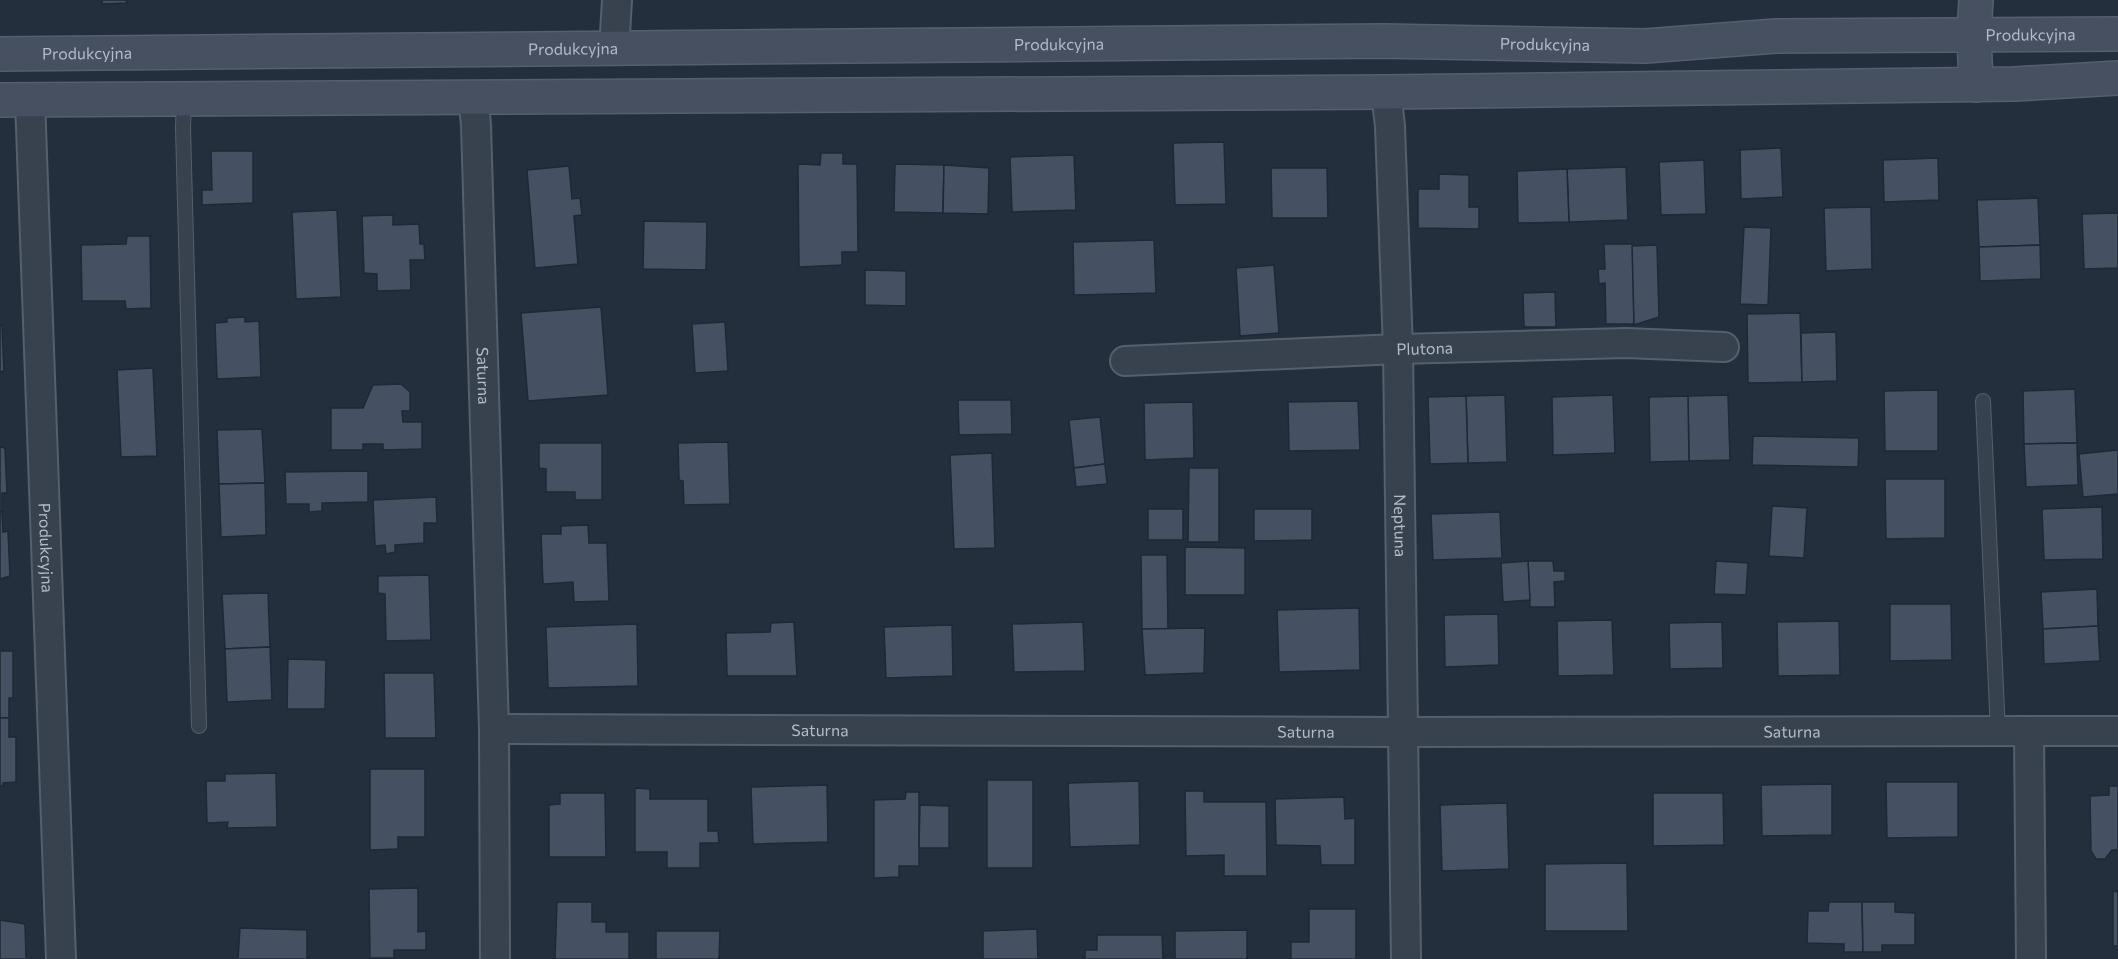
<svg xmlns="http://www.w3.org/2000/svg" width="2118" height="959" font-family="Commissioner,sans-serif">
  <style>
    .building { fill: #455162; stroke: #1f2835; stroke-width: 1.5 }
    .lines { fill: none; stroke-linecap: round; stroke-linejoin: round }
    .lane-casing { stroke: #565f6c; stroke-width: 16 }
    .street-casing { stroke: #565f6c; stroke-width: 32 }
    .secondary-casing { stroke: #565f6c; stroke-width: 36 }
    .lane { stroke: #38414e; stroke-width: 14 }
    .street { stroke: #38414e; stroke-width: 28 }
    .secondary { stroke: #465061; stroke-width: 33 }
    .labels { text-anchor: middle; stroke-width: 4.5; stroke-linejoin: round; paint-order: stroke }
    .street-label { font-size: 16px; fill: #b4bcc9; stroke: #1d2633 }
  </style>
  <rect width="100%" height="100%" fill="#242f3e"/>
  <g class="building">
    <path d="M102,0H126L127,3L102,4Z"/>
    <path d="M1224,142L1226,204L1175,205L1173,143Z"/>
    <path d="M1781,148L1783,197L1741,199L1740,150Z"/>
    <path d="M211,151H253V203L202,205V190H212Z"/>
    <path d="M821,153H843V164H857L858,252H842V265L799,267L798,164L820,165Z"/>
    <path d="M1074,155L1076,210L1012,212L1010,157Z"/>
    <path d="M1938,158L1939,200L1884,202L1883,160Z"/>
    <path d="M1704,160L1706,214L1661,215L1659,162Z"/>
    <path d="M895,164L944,165L943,213L894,212Z"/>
    <path d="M944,165L989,168L988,214L943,213Z"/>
    <path d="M569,166L572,199L580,198L582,215L574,216L578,264L535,268L527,170Z"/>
    <path d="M1626,167L1628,220L1569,222L1567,169Z"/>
    <path d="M1271,168H1327L1328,218H1272Z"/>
    <path d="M1567,169L1569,222L1518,223L1517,171Z"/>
    <path d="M1439,174L1469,175V207H1479V229L1418,228V189H1439Z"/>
    <path d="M2038,198L2040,245L1979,247L1977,200Z"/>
    <path d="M1871,207L1872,269L1826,271L1824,208Z"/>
    <path d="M337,210L341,297L296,299L292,212Z"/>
    <path d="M2118,213V268L2084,269L2082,214Z"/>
    <path d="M393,215V225L419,224L420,244H424L425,260H410L411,290L377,291V274L364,273L362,216Z"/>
    <path d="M644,221L707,222L706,270L643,269Z"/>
    <path d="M1744,227L1771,228L1768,305L1740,304Z"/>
    <path d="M127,236H150L151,308L126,309L125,301H82L81,245L126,244Z"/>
    <path d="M1154,240L1156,293L1074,295L1073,242Z"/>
    <path d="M1604,244H1633L1634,324H1606L1605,283L1599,284L1598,269H1605Z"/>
    <path d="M1657,245L1659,317L1634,325L1632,246Z"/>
    <path d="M2040,245L2041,279L1980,281L1979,247Z"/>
    <path d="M1274,265L1279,333L1240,336L1236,268Z"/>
    <path d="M865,270L906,271V306L865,305Z"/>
    <path d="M1555,292L1556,327H1524L1523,293Z"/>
    <path d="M601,307L608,395L528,401L521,313Z"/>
    <path d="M1800,313L1802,382L1748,383L1747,314Z"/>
    <path d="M245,317V322L259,321L261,377L217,379L215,323L227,322V318Z"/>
    <path d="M725,322L728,371L695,373L692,324Z"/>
    <path d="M0,325H2L4,371L0,372Z"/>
    <path d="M1836,332L1837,381L1802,382L1801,333Z"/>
    <path d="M153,368L157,456L121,457L117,370Z"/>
    <path d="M401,384L410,392V411H402L403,422H422V449L383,450V444H363V450H331V408H363L373,385Z"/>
    <path d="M2075,389L2077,443L2024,444L2023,391Z"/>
    <path d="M1938,390V451H1885L1884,391Z"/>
    <path d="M1505,395L1507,462L1468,463L1466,396Z"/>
    <path d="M1613,395L1615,453L1553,455L1552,397Z"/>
    <path d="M1728,395L1730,460L1689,461L1688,396Z"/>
    <path d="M1466,396L1468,463L1430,464L1428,397Z"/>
    <path d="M1688,396L1689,461L1650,462L1649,397Z"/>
    <path d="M958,400H1011L1012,434L959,435Z"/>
    <path d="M1358,401L1360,450L1289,451L1288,402Z"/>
    <path d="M1193,402L1194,458L1145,460L1144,403Z"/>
    <path d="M1100,417L1105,464L1074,468L1069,420Z"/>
    <path d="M262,429L265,483L219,484L217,430Z"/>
    <path d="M1753,436L1859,438L1858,467L1752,465Z"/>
    <path d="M728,442L730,504L684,505L683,481L679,480L678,443Z"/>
    <path d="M539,443H602V500H575V492H546V469L539,468Z"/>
    <path d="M2077,443L2078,485L2026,487L2024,444Z"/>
    <path d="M0,447L5,448L7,493H2V512H0Z"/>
    <path d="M2118,450V494L2083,497L2079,454Z"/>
    <path d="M992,453L995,548L954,549L950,455Z"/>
    <path d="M1105,464L1107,484L1076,487L1074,468Z"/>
    <path d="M1189,468H1219V542H1188Z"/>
    <path d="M368,471V502L322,503V511L309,512V504H286L285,472Z"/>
    <path d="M1885,479H1945V538L1886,539Z"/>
    <path d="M265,483L266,535L221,537L219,484Z"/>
    <path d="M436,497L437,523H424V543L395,545V552L386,554L385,545L375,546L373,500Z"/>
    <path d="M1772,506L1807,508L1804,558L1769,556Z"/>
    <path d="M2102,507L2103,559L2044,560L2042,509Z"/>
    <rect x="1148" y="509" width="35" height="31"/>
    <path d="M1254,509H1312V540L1254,541Z"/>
    <path d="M0,512H2L3,532L8,531L10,576L0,579Z"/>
    <path d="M1500,512L1502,558L1433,560L1431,514Z"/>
    <path d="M588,525L589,543H607L609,601L574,602L573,582L543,584L541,534H561V526Z"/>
    <path d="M1185,547L1245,548V595H1185Z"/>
    <path d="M1141,555H1167L1168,629H1142Z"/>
    <path d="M1528,561H1553L1554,571H1565V581L1554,582L1555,607H1530Z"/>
    <path d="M1528,561L1530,600L1503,602L1501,563Z"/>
    <path d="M1716,561L1748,563L1746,595L1714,594Z"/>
    <path d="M429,575L431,640L386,641L385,594L378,593V576Z"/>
    <path d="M2097,589L2098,626L2043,629L2041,592Z"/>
    <path d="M268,593L270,647L225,649L222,594Z"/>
    <path d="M1890,604H1951L1952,660L1890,661Z"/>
    <path d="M1359,608L1360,670L1279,672L1277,610Z"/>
    <path d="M1498,614L1499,665L1445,667L1444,615Z"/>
    <path d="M1612,620L1614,675L1558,676L1557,621Z"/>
    <path d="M1839,621L1840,675L1778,676L1777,622Z"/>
    <path d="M794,622L797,676H727L726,633L770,632L771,623Z"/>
    <path d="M1083,622L1085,671L1014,672L1012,624Z"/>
    <path d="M1722,622L1723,668L1670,669L1669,623Z"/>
    <path d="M637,624L638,686L548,688L546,627Z"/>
    <path d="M952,625L953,676L886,678L884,627Z"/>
    <path d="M2098,626L2100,661L2044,664L2043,629Z"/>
    <path d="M1205,628L1204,673L1145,675L1142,629Z"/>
    <path d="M270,647L272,700L227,702L225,649Z"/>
    <path d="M0,651H13V698H9V718H0Z"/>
    <path d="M288,659L326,660L325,709H287Z"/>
    <path d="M384,673H434L436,738H385Z"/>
    <path d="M0,718H9V737H16V782L3,783V786H0Z"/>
    <path d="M370,769H425V837H398V849L370,850Z"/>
    <path d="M276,773L277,827L227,828L228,822L207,823L206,781H225V774Z"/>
    <rect x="987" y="780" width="46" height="88"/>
    <path d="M1139,781L1140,845L1070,847L1068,783Z"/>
    <path d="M1886,782H1958V837L1887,838Z"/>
    <path d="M1832,784V835L1762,836L1761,785Z"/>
    <path d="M827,785L828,842L753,844L751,787Z"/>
    <path d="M2109,786H2118V850H2112L2105,859H2096L2091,851L2090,796L2109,795Z"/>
    <path d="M635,788L650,789V799H708V831H718L719,843H700V868H667V852H635Z"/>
    <path d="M1185,791H1204V802H1266L1267,876H1224V855L1186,856Z"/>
    <path d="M906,792H919V866H899V877L874,878V800L905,799Z"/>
    <path d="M560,793H605L606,857H549V805L560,804Z"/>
    <path d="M1653,793H1723L1724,845L1653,846Z"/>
    <path d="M1344,797L1345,819L1355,818V865H1321L1320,846L1276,845L1275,799Z"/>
    <path d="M1507,803L1509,869L1442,871L1440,805Z"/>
    <path d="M920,805L949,806V848H919Z"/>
    <path d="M1627,863L1628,931H1545V864Z"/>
    <path d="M418,888V932L426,931V950H394V958H370L369,889Z"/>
    <path d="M2118,891V946H2113V892Z"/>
    <path d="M557,902H592V922H606V932H629V959H555Z"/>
    <path d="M1829,902H1862L1863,952H1844V944L1807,943L1808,911H1828Z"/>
    <path d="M1862,902H1895V912L1915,913V945H1882V952H1863Z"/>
    <path d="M1309,909H1356V959H1291V942H1309Z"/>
    <path d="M0,920L25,924L26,959H0Z"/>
    <path d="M240,928L307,930V959H238Z"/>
    <path d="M1037,929L1038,959H983V931Z"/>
    <path d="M1247,930V959H1175V931Z"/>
    <path d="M656,931H720L719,959H656Z"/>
    <path d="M1097,935H1162L1163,959H1085V950H1097Z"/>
  </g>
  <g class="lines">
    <defs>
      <g id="lane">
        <path d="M184,99L183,128L199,726"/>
        <path d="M1983,401L1998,732"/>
      </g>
      <g id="street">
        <path d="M614,50L617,0"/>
        <path id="s1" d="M1386,92L1390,126L1398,349L1406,959"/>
        <path id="s2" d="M473,96L476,125L494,729L495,959"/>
        <path id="s3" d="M30,100L61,959"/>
        <path id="s4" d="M1125,361L1398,349L1626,343L1724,347"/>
        <path id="s5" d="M494,729L1402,732L2118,731"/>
        <path d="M2029,731L2031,959"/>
      </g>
      <g id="secondary">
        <path id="s6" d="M0,54L1384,41L1645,46L1776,36L2118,34"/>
        <path d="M1976,85L1974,35L1976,0"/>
        <path d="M0,100L1386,92L2014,84L2118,78"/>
      </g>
    </defs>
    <use href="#lane" class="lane-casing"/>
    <use href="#street" class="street-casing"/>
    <use href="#secondary" class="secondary-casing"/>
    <use href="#lane" class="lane"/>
    <use href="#street" class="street"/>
    <use href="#secondary" class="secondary"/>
  </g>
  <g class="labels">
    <g class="street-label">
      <text dy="6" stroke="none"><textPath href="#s6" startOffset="2031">Produkcyjna</textPath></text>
      <text dy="6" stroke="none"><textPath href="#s6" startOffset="1059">Produkcyjna</textPath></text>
      <text dy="6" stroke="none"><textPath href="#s6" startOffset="1545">Produkcyjna</textPath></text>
      <text dy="6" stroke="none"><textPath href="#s6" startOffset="573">Produkcyjna</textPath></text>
      <text dy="6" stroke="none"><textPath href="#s6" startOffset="87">Produkcyjna</textPath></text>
      <text dy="6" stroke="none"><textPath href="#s4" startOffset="300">Plutona</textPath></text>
      <text dy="6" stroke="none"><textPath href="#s2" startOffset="280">Saturna</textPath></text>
      <text dy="6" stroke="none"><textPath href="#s1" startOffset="434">Neptuna</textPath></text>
      <text dy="6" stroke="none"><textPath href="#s3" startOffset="448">Produkcyjna</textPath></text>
      <text dy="6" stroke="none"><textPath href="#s5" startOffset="326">Saturna</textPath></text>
      <text dy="6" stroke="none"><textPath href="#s5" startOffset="812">Saturna</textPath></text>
      <text dy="6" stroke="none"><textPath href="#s5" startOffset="1298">Saturna</textPath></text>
    </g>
  </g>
</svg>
